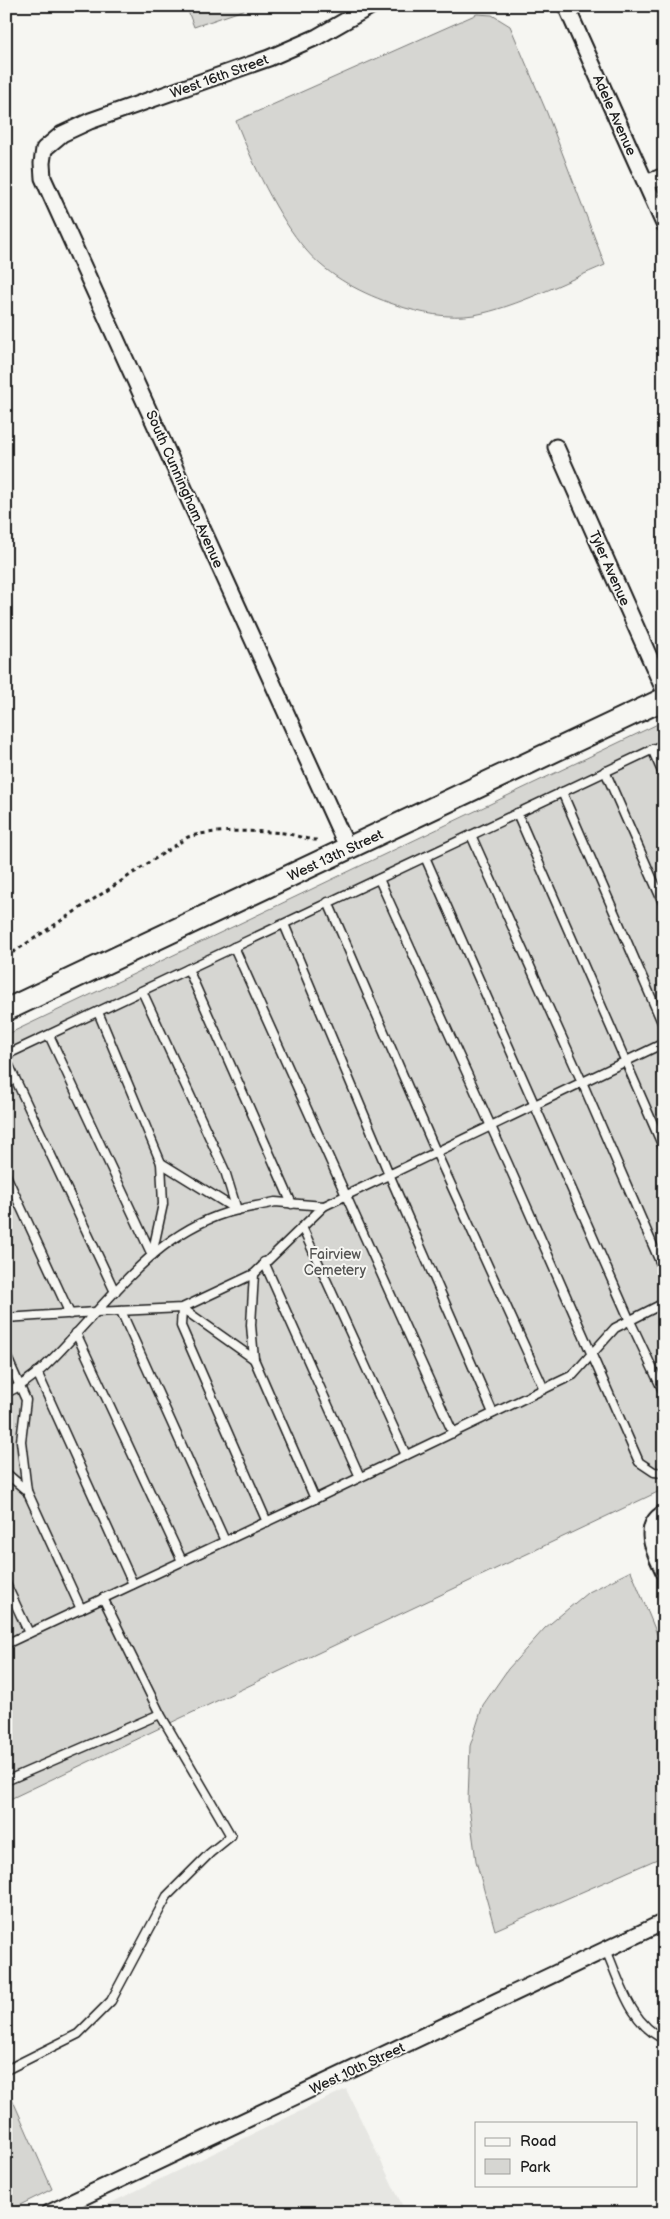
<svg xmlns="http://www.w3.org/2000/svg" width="670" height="2219" font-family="'Balsamiq Sans',sans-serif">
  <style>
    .built { fill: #e6e6e2 }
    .green { fill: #d6d6d2; stroke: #797977 }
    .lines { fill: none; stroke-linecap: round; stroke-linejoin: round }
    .lane-casing { stroke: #1c1c1c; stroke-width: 11 }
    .street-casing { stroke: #1c1c1c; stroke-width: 19 }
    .secondary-casing { stroke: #1c1c1c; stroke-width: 25 }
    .path { stroke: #1c1c1c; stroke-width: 3; stroke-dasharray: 4 4; stroke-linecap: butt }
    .lane { stroke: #f6f6f2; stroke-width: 8 }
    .street { stroke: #f6f6f2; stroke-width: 15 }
    .secondary { stroke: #f6f6f2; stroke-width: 21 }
    .labels { text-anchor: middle; stroke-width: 4; stroke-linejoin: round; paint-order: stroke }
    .street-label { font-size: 14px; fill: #1c1c1c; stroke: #f6f6f2 }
    .park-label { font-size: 14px; fill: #545453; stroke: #f6f6f2 }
  </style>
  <rect width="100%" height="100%" fill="#f6f6f2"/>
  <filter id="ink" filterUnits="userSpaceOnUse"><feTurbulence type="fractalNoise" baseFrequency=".02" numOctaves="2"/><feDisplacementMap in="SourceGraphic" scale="10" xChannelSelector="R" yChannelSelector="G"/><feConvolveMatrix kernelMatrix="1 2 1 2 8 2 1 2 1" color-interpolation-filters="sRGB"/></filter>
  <g filter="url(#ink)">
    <path class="built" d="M346,2089L406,2213H90Z"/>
    <g class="green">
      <path d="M186,6H255L194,27Z"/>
      <path d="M477,14L492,15L510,26L547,113L605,265C564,282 517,307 474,315C449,319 419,313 396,305C363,294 329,277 306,250C277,216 252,162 236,121Z"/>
      <path d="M664,721V1489L10,1799L6,1838V1035Z"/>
      <path d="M631,1571L664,1651V1856L495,1930L476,1861L468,1800L470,1746L483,1705L508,1669L545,1628L587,1593Z"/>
      <path d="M6,2085L52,2189L6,2212Z"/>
    </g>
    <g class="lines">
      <defs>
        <g id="lane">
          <path d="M652,749L664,776"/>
          <path d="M605,771L664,905"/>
          <path d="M562,792L664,1027"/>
          <path d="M517,813L664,1149"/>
          <path d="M471,835L582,1082L664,1271"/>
          <path d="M425,857L630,1321L664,1393"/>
          <path d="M379,879L508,1164L639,1462L654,1472L664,1473"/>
          <path d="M328,902L436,1152L544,1389"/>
          <path d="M284,924L389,1174L493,1413"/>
          <path d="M234,947L453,1433"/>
          <path d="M188,969L292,1204"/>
          <path d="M142,991L225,1171L237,1210"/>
          <path d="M98,1012L161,1163L163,1204L152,1255"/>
          <path d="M49,1035L152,1255"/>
          <path d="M6,1055L664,744"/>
          <path d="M6,1059L115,1292"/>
          <path d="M161,1163L237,1210"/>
          <path d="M6,1175L70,1314"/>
          <path d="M275,1202L324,1206L254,1274L182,1308L96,1312C133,1271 171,1230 226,1213C242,1208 259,1206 275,1202Z"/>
          <path d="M324,1206L664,1043"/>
          <path d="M302,1227L406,1455"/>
          <path d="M264,1262L360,1477"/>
          <path d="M254,1274L251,1325L254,1359"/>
          <path d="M121,1311L225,1541"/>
          <path d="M6,1318L96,1312C69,1340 42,1377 6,1393"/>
          <path d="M76,1333L182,1561"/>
          <path d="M6,1355L26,1400L21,1441L27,1491"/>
          <path d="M37,1372L133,1584"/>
          <path d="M6,1473L27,1491L81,1609"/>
          <path d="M267,1522L181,1326L182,1308L254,1359L315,1499"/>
          <path d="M6,1584L29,1633"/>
          <path d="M6,1644L315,1499L573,1375L615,1328L664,1303"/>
          <path d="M6,1777L8,1780L160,1714L103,1598"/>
          <path d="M606,1950C620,1981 630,2024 664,2039"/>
          <path d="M6,2070L78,2034L111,2001L167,1896L210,1853L231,1836L160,1714"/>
        </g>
        <g id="street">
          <path d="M566,6L664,224"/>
          <path d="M646,183L664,176"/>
          <path d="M556,447L664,690"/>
          <path d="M348,849L43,178L42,163L44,149L62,134L90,121L269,58L317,37L371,6"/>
          <path d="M664,1513C640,1527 655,1553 664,1572"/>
          <path d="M49,2213L664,1922"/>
        </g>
        <path id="secondary" d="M6,1010L664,699"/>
      </defs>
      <use href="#lane" class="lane-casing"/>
      <use href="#street" class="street-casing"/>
      <use href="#secondary" class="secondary-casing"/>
      <path class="path" d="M6,957L188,837C213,829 257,831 284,833C296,835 307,840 318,840"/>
      <use href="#lane" class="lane"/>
      <use href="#street" class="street"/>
      <use href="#secondary" class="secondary"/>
    </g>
  </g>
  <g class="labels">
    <g class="street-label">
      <text transform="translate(219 76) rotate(-20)" y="5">West 16th Street</text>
      <text transform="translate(615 115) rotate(66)" y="5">Adele Avenue</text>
      <text transform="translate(185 489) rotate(66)" y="5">South Cunningham Avenue</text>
      <text transform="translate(610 568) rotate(66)" y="5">Tyler Avenue</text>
      <text transform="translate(335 855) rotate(-25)" y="5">West 13th Street</text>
      <text transform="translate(357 2068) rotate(-25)" y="5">West 10th Street</text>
    </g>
    <g class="park-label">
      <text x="335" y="1259">Fairview<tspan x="335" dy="16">Cemetery</tspan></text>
    </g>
  </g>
  <rect width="670" height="2219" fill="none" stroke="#f6f6f2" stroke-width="25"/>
  <rect x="12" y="12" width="645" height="2194" fill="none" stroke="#1c1c1c" stroke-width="2" filter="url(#ink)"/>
  <rect x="475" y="2122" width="162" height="65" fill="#f6f6f2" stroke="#9f9f9c"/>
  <rect x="485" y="2138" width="25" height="8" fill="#f6f6f2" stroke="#9f9f9c"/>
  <text x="520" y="2146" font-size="15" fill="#1c1c1c">Road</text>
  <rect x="485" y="2159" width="25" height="15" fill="#d6d6d2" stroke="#9f9f9c"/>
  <text x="520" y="2172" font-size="15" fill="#1c1c1c">Park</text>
</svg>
